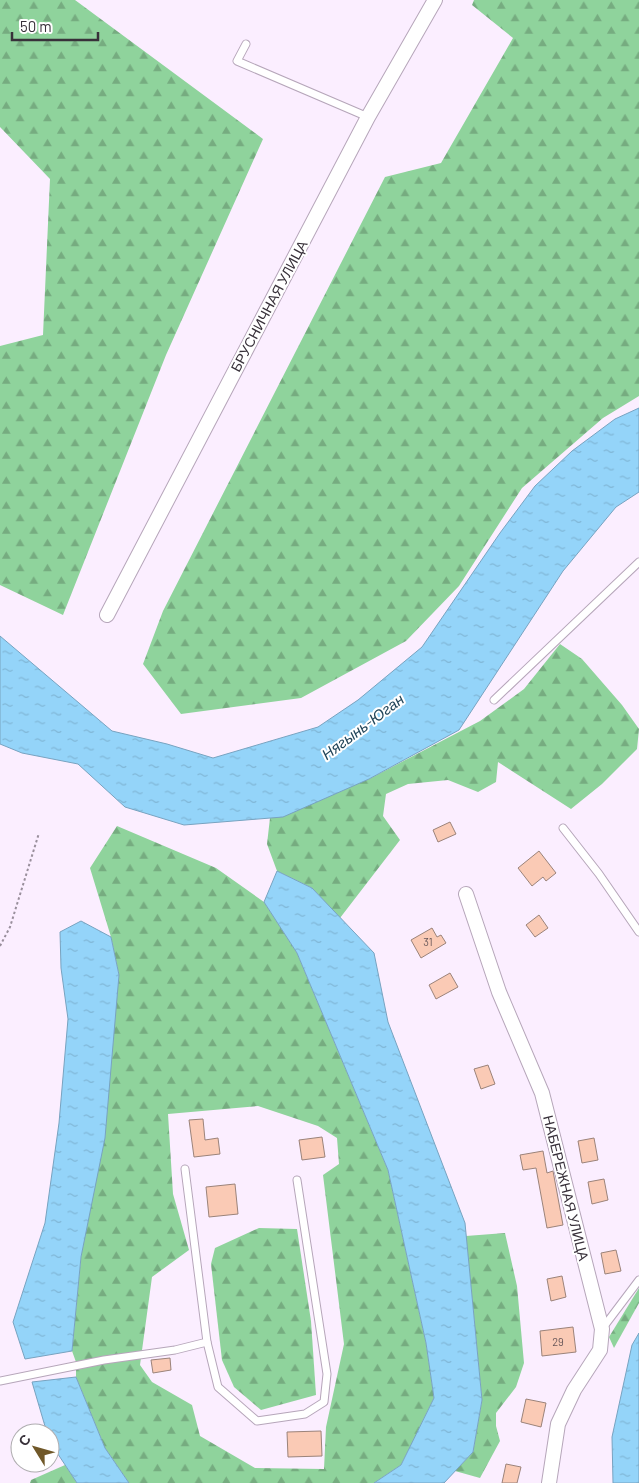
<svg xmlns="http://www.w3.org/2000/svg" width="639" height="1483" font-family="Barlow,sans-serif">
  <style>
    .forest { fill: url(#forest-firs); fill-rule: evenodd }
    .water { fill: url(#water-ripples); stroke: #78a3c0 }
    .building { fill: #facab5; stroke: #9b837a }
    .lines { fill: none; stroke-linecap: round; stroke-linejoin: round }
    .lane-casing { stroke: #b6a6ba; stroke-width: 9 }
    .street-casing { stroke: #b6a6ba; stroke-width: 16 }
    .path { stroke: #998f9c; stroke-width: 2; stroke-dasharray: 2.5 2.5; stroke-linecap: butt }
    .lane { stroke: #fff; stroke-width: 7 }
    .street { stroke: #fff; stroke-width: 14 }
    .labels { text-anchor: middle; stroke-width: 4; stroke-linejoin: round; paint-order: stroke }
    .number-label { font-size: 11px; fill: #685759 }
    .street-label { font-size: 14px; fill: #38313a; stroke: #fff }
    .water-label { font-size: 15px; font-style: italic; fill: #204458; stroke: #fff }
  </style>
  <defs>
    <pattern id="forest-firs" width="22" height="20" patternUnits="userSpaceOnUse" patternTransform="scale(1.25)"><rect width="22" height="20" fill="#8fd39c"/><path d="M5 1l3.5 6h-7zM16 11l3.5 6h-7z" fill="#76ac80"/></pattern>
    <pattern id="water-ripples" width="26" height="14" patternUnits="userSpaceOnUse" patternTransform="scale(1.25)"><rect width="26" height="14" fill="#94d4f9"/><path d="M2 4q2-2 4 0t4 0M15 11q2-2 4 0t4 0" fill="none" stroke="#80b6d6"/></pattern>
  </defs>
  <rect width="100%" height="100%" fill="#fbeeff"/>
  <g class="forest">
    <path d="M0,0H75L263,139L166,355L63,615L0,585V346L43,335L50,179L0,127Z"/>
    <path d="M474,0H639V396L603,418L522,488L459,586L406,641L301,698L181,714L143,664L163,611L385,177L441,163L513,38L472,5Z"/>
    <path d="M560,644L582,659L622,705L639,729L637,749L602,784L571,809L498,762L496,782L478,792L448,780L408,784L386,794L383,816L400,840L340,918L312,888L277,871L267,844L270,818L369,779L480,721L524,689Z"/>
    <path d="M117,826L216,868L264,902L297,953L388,1170L426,1343L434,1398L401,1465L374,1483H129L105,1448L76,1377V1362L72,1351L81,1257L119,975L111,937L90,868ZM258,1106L318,1126L337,1138L339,1164L323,1175L344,1344L326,1427L324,1469L255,1468L200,1436L192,1405L152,1382L140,1365L152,1277L189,1250L173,1194L168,1114Z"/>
    <path d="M259,1228L297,1229L311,1321L316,1395L261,1410L234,1387L222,1360L211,1264L215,1248Z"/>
    <path d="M505,1233L517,1286L524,1363L516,1387L496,1413V1426L500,1441L480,1478L455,1471L473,1452L482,1400L466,1236Z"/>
    <path d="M639,1288V1303L614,1348L609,1337Z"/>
    <path d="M65,1465L77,1483H30L31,1480Z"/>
  </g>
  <g class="water">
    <path d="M639,408V492L616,507L563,571L459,730L369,779L283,817L184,825L125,807L78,764L22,753L0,744V636L112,731L167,744L213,758L318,727L358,700L422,647L500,533L535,486L572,451L615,419Z"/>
    <path d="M277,871L312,888L374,953L388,1022L465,1223L482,1400L473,1452L444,1483H374L401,1465L434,1398L426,1343L388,1170L297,953L264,902Z"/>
    <path d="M81,921L111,937L119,975L105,1138L81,1257L72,1351L25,1359L13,1322L45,1223L59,1123L68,1019L61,968L60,932Z"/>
    <path d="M639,1333V1483H613L612,1437L632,1345Z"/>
    <path d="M76,1377L105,1448L129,1483H77L50,1442V1433H47L32,1382Z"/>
  </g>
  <g class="building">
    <path d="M450,822L456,834L438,842L433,830Z"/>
    <path d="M539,851L556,873L546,881L543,877L532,886L518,868Z"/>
    <path d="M539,915L548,928L535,937L526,925Z"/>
    <path d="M432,928L437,937L441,935L446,943L421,958L411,940Z"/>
    <path d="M450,973L458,987L436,999L429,985Z"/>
    <path d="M488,1065L495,1084L481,1089L474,1069Z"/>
    <path d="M203,1119L205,1140L218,1138L220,1154L194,1157L189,1120Z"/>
    <path d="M322,1137L325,1157L302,1160L299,1140Z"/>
    <path d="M594,1138L598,1160L582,1163L578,1141Z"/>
    <path d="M543,1151L547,1173L553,1171L563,1225L547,1228L536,1168L523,1170L520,1155Z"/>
    <path d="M604,1179L608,1200L592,1204L588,1182Z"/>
    <path d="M235,1184L238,1214L209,1217L206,1187Z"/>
    <path d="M616,1250L621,1271L605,1274L601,1253Z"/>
    <path d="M562,1276L566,1297L551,1301L547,1279Z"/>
    <path d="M573,1327L576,1352L542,1356L540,1331Z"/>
    <path d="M170,1358L171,1370L153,1373L151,1360Z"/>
    <path d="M526,1399L546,1403L541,1427L521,1422Z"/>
    <path d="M321,1431L322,1456L288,1457L287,1432Z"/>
    <path d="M506,1464L521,1467L517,1483H502Z"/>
  </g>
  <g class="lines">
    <defs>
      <g id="lane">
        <path d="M246,44L237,61L368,117"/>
        <path d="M494,700L639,562"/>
        <path d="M563,828L599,874L639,932"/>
        <path d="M602,1329L639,1280"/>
        <path d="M207,1342L218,1387L257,1421L305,1414L324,1402L327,1374L297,1180"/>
        <path d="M0,1381L104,1360L175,1350L207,1342L185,1169"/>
      </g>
      <g id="street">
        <path d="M107,615L368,117L435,0"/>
        <path d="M466,894L499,992L542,1093L602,1329L600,1350L574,1390L558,1424L549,1483"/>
      </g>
    </defs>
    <use href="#lane" class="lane-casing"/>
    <use href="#street" class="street-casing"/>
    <path class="path" d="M0,946L10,927L39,833"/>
    <use href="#lane" class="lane"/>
    <use href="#street" class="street"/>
  </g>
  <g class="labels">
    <g class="number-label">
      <text x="428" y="946">31</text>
      <text x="558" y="1346">29</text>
    </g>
    <g class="street-label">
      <text transform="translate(269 306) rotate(-62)" y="5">БРУСНИЧНАЯ УЛИЦА</text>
      <text transform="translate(566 1188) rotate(76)" y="5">НАБЕРЕЖНАЯ УЛИЦА</text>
    </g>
    <g class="water-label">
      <text transform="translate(363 727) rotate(-37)" y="5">Нягынь-Юган</text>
    </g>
  </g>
  <g transform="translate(35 1448) rotate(307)"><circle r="24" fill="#ffffff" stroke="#afadb0"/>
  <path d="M0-4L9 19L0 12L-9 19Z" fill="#705829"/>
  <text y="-8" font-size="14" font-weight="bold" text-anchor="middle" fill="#38313a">С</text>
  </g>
  <path d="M12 32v8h86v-8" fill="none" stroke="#38313a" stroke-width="2.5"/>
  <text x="20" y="32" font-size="15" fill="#38313a" stroke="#ffffff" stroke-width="4" paint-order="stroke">50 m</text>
</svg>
